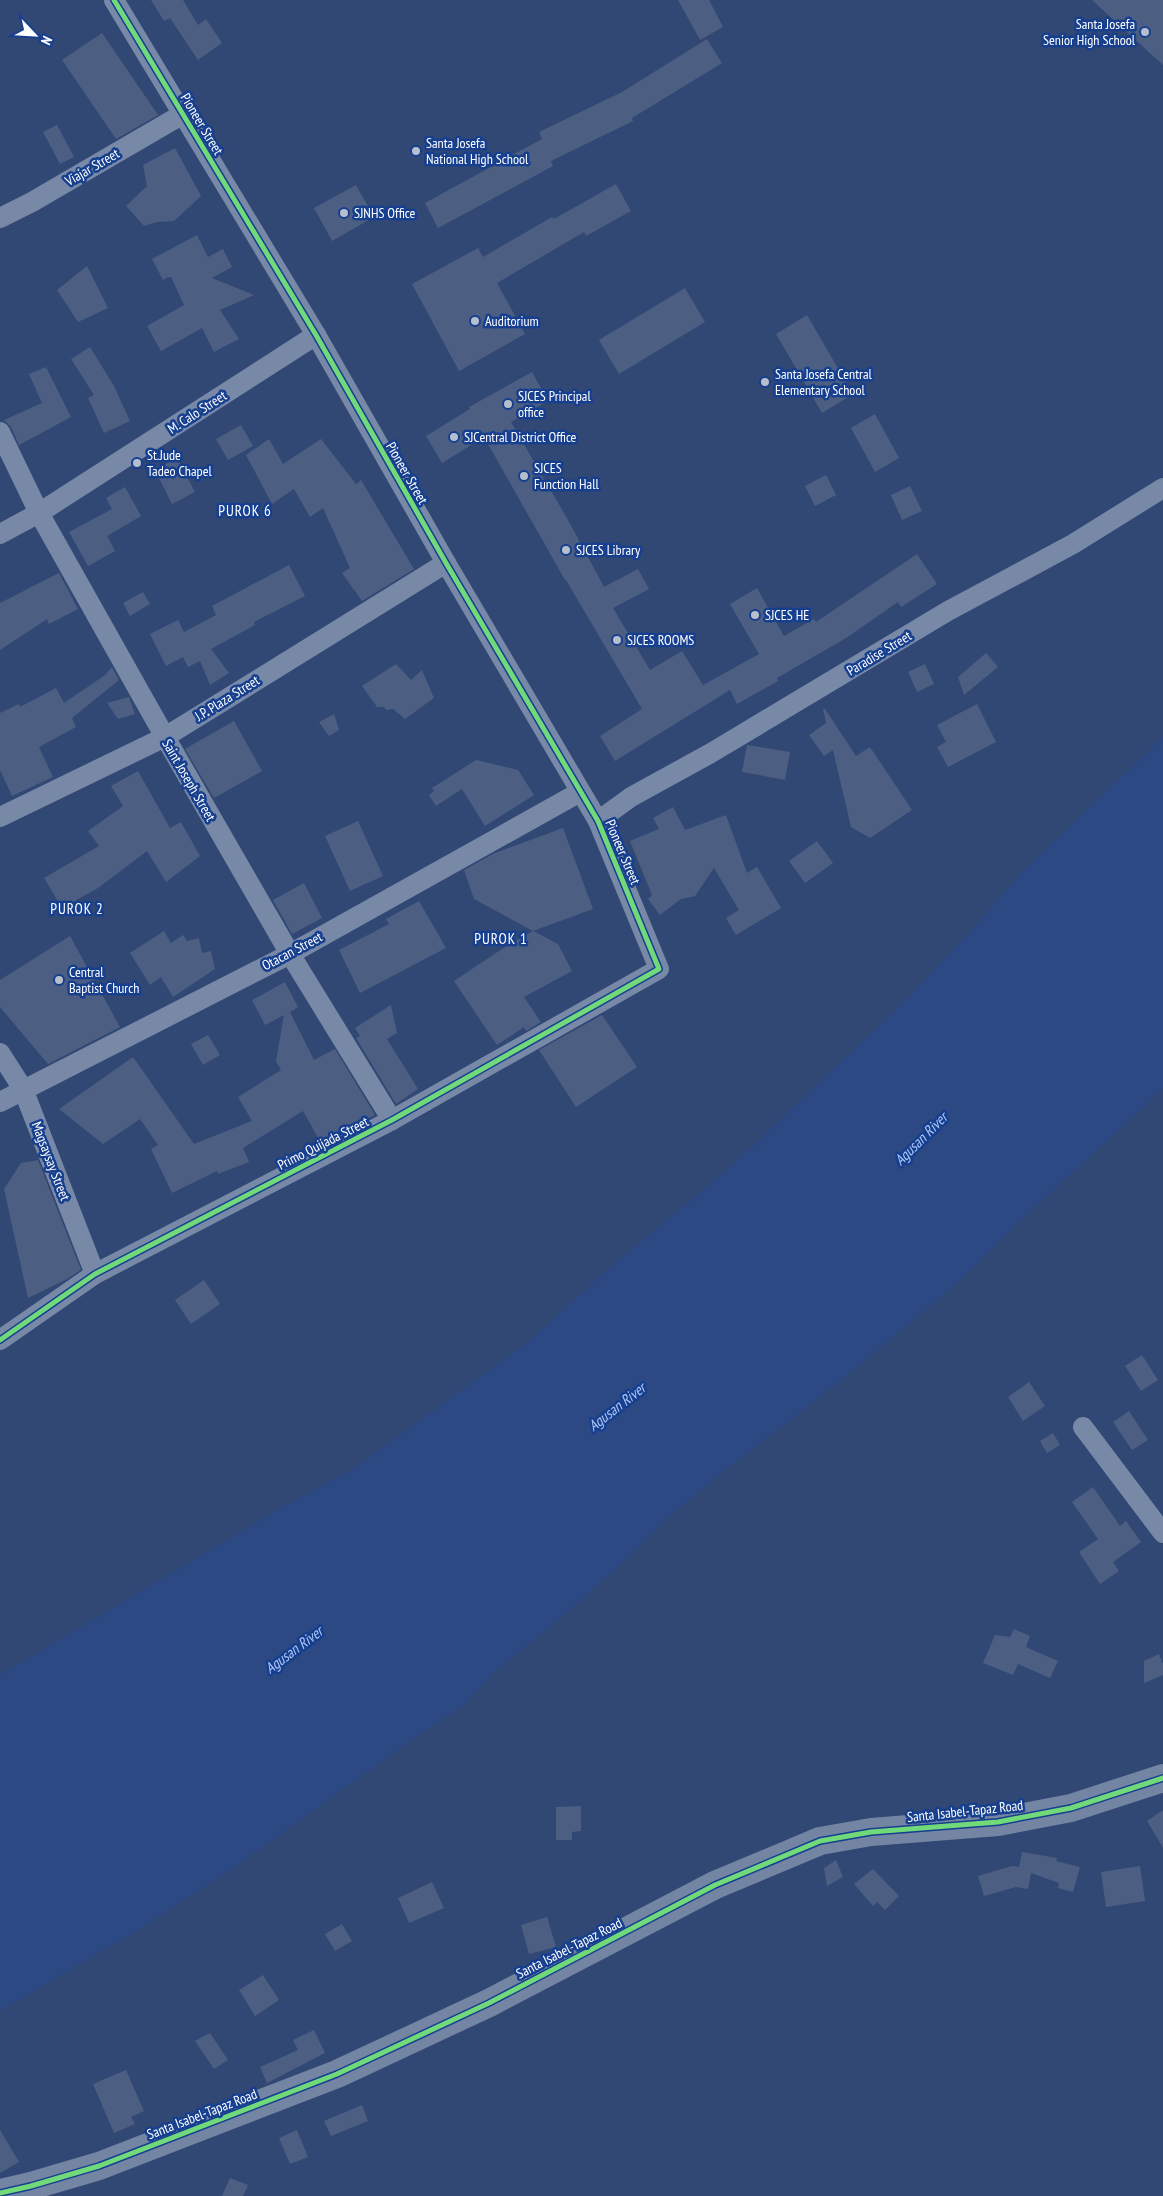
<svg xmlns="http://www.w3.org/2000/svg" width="1163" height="2196" font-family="'PT Sans Narrow',sans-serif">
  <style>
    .water { fill: #2c4983 }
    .building { fill: #4c5f82 }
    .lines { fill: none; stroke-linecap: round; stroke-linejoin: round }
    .street { stroke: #7889a7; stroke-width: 20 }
    .secondary { stroke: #7484a3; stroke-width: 28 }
    .cycleway-casing { stroke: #163f8f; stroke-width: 8 }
    .cycleway { stroke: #71d979; stroke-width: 5 }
    .poi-dot { fill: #b7bfce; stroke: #163f8f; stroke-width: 2 }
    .labels { text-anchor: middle; stroke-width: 5; stroke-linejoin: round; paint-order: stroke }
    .poi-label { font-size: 14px; fill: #fff; stroke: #163f8f; text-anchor: start }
    .street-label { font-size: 14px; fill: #fff; stroke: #163f8f }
    .neighbourhood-label { font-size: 15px; letter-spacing: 1px; fill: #fff; stroke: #163f8f }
    .water-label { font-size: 15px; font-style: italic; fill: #aec8f7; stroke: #163f8f }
  </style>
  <rect width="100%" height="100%" fill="#314874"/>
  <path class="water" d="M1163,737V1089L1019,1222L954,1286L834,1386L718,1476L666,1520L620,1565L549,1628L494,1672L463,1706L426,1730L232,1869L135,1932L0,2011V1675L286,1505L350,1471L528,1342L599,1277L728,1169L898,1008L970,932L1020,874Z"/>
  <g class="building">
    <path d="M151,0H183L198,25L206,19L222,43L198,60L170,18L164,21Z"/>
    <path d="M678,0H709L723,27L700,40Z"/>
    <path d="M1092,0H1163V65Z"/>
    <path d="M102,33L158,115L116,139L62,60Z"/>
    <path d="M707,39L722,63L632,118L633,121L551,161L553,166L438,228L425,203L542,139L539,132L622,92Z"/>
    <path d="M57,125L74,157L60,164L43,132Z"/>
    <path d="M175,148L201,196L174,221L157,222L144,226L126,206L147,186L143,165Z"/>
    <path d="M616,184L631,211L586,236L584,232L497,283L525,334L459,371L412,284L478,248L483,257L552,217L554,219Z"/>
    <path d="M356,185L374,217L332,241L314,208Z"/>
    <path d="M197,235L208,257L223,249L232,267L212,278L254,295L220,310L239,339L214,352L202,328L161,351L147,326L184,305L171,277H168L163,280L152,259Z"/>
    <path d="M87,266L108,308L78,322L57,290Z"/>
    <path d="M685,288L705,322L619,374L599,340Z"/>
    <path d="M807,315L853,394L822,413L776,334Z"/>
    <path d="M90,347L114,386L130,421L104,433L88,398L94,395L71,359Z"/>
    <path d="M46,367L71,417L19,445L11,427L4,420L42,403L29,374Z"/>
    <path d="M532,372L548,401L511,422L568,520L604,587L638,569L649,589L613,608L650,670L682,651L703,685L759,654L730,604L757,588L784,636L814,619L816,622L917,554L937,584L901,607L898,602L846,638L777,678L778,681L737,704L730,690L615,761L600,736L642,709L566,580H565L484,437L442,463L426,436L470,409L469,407Z"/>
    <path d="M875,414L899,458L875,472L851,428Z"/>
    <path d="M241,425L253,446L228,460L216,439Z"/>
    <path d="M269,439L283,464L321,439L356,484L361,480L414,569L362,601L342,573L350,568L323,508L310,517L294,489L272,504L246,455Z"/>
    <path d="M177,458L195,492L172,504L155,470Z"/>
    <path d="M826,475L836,495L815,506L805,486Z"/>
    <path d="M910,486L922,511L902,520L891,495Z"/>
    <path d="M125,487L141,516L107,536L115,551L88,566L69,532L112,509L106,498Z"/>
    <path d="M289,565L305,596L254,622L255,625L211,649L229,673L210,685L200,661L188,667L183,657L166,666L150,634L178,620L184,632L216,615L212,606Z"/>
    <path d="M59,573L78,609L49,624L47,619L0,650V603Z"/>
    <path d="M143,592L150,604L130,616L123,603Z"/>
    <path d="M986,653L998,667L964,695L958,677Z"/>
    <path d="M396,664L411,680L422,670L434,698L405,719L393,709L386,710L384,707H377L362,686Z"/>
    <path d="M925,664L934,684L917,692L908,672Z"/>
    <path d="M112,667L119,680L72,718L76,727L39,747L53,777L12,796L0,770V713L19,704L20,707L56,688L64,703L105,675Z"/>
    <path d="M129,697L135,714L118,719L107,703Z"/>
    <path d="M977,704L996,742L948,767L937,747L946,742L937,725Z"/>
    <path d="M823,709H825L856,756L870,747L912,810L870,838L851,827L833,750L824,756L809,735L826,723Z"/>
    <path d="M334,714L339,730L329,736L319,722Z"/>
    <path d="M234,721L262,771L214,798L185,749Z"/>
    <path d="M747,745L790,752L785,780L742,772Z"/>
    <path d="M476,760L518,770L534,795L485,826L462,789L436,806L429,795L434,791L432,788Z"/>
    <path d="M138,771L170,828L181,822L200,856L166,882L147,851L98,888L62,908L44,878L99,846L88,831L123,806L111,786Z"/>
    <path d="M673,807L685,830L726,815L747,873L757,867L781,908L736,935L726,918L739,910L714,868L695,896L681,899L660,915L648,899L652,895L630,841L659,829L653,818Z"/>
    <path d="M358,821L383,876L350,891L325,836Z"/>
    <path d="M563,828L593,909L533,931L474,899L464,870L495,853Z"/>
    <path d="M817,841L833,863L805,883L789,861Z"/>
    <path d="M304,883L322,918L292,934L273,900Z"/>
    <path d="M419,901L446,948L360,993L339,950L389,924L386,919Z"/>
    <path d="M164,931L171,943L183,935L187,941L199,938L202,953L211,951L215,969L173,997L161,977L150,985L130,953Z"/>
    <path d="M533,931L558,944L572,971L524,997L541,1022L526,1031L524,1027L497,1045L454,981L502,949Z"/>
    <path d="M70,936L120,1027L48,1064L0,1007V980Z"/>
    <path d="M285,982L298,1007L290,1012L314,1060L335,1049L375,1115L321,1143L303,1111L243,1148L249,1162L218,1174L217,1171L172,1193L151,1149L158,1145L140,1119L103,1144L59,1109L133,1057L194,1144L252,1121L238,1097L281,1070L276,1061L284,1015L265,1025L252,1000Z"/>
    <path d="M391,1005L397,1033L387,1039L418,1089L396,1104L356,1038L360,1036L355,1028Z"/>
    <path d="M602,1015L637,1067L576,1107L539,1050Z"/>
    <path d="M208,1035L220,1055L203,1065L191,1044Z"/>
    <path d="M38,1160L81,1270L67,1279L28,1298L4,1189L21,1163Z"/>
    <path d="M204,1280L220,1304L191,1324L175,1300Z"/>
    <path d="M1142,1355L1158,1380L1141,1391L1125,1366Z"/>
    <path d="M1029,1382L1045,1406L1023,1421L1008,1397Z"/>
    <path d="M1129,1411L1148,1440L1132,1450L1113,1422Z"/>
    <path d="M1053,1433L1060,1445L1047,1453L1040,1441Z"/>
    <path d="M1093,1487L1120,1526L1126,1521L1141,1542L1113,1562L1119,1571L1100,1584L1079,1552L1098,1539L1072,1502Z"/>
    <path d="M1014,1629L1030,1636L1026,1647L1058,1661L1050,1678L1018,1664L1013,1675L983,1663L995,1635L1010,1637Z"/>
    <path d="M1159,1654L1163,1664V1675L1144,1683V1661Z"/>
    <path d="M581,1806V1831L572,1832V1840H556V1807Z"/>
    <path d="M1163,1810V1848L1147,1821Z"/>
    <path d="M1022,1852L1057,1858L1056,1861L1080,1867L1073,1892L1058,1888L1059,1883L1031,1873L1028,1889L1016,1887L984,1896L978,1876L1012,1866L1019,1867Z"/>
    <path d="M836,1860L843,1877L827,1886L824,1868Z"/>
    <path d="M1140,1866L1145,1901L1106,1907L1101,1872Z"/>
    <path d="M873,1869L899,1896L885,1910L877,1902L873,1906L854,1884Z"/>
    <path d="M432,1882L444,1908L409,1923L398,1898Z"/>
    <path d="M547,1917L556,1947L529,1954L521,1925Z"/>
    <path d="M342,1924L352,1941L335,1951L325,1934Z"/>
    <path d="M263,1975L279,2000L255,2016L239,1990Z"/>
    <path d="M314,2030L325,2053L267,2083L260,2067L298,2050L293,2040Z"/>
    <path d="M210,2033L228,2060L214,2069L195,2041Z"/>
    <path d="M126,2070L144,2111L131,2117L135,2124L114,2133L93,2084Z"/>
    <path d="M362,2105L368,2121L331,2136L324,2121Z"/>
    <path d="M0,2130L19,2162L0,2173Z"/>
    <path d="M297,2130L308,2157L290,2164L279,2138Z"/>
    <path d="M230,2178L248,2185L243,2196H222Z"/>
  </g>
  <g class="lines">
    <g class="street">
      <path d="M0,218L32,202L183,114"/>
      <path d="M0,432L39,513L165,737L290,954L392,1120"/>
      <path d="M0,534L39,513L316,335"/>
      <path d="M0,817L165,737L446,563"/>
      <path d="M598,821L631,797L711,753L948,611L1073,544L1163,488"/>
      <path d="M0,1053L23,1089L95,1274"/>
      <path d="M0,1102L290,954L580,792"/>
      <path d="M0,1340L95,1274L392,1120L659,969L598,821L446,563L316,335L114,0"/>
      <path d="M1083,1427L1163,1533"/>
    </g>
    <path class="secondary" d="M0,2193L31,2186L99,2166L337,2074L489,2003L715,1885L820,1841L871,1832L998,1822L1071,1808L1163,1778"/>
    <defs>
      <g id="cycleway">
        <path d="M0,1340L95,1274L392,1120L659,969L598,821L446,563L316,335L114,0"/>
        <path d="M0,2193L31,2186L99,2166L337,2074L489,2003L715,1885L820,1841L871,1832L998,1822L1071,1808L1163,1778"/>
      </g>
    </defs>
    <use href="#cycleway" class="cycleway-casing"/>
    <use href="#cycleway" class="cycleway"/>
  </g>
  <g class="poi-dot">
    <circle cx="1145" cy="32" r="5"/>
    <circle cx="416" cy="151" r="5"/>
    <circle cx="344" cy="213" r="5"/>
    <circle cx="475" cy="321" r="5"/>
    <circle cx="765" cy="382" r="5"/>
    <circle cx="508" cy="404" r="5"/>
    <circle cx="454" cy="437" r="5"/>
    <circle cx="137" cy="463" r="5"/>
    <circle cx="524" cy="476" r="5"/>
    <circle cx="566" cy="550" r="5"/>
    <circle cx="755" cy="615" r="5"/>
    <circle cx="617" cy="640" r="5"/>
    <circle cx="59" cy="980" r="5"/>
  </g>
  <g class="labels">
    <g class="poi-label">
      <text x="1135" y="29" text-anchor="end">Santa Josefa<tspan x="1135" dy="16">Senior High School</tspan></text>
      <text x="426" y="148">Santa Josefa<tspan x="426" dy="16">National High School</tspan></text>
      <text x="354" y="218">SJNHS Office</text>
      <text x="485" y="326">Auditorium</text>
      <text x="775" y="379">Santa Josefa Central<tspan x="775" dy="16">Elementary School</tspan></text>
      <text x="518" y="401">SJCES Principal<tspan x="518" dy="16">office</tspan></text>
      <text x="464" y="442">SJCentral District Office</text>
      <text x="147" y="460">St.Jude<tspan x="147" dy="16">Tadeo Chapel</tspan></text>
      <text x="534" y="473">SJCES<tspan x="534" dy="16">Function Hall</tspan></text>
      <text x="576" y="555">SJCES Library</text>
      <text x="765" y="620">SJCES HE</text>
      <text x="627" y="645">SJCES ROOMS</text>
      <text x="69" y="977">Central<tspan x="69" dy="16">Baptist Church</tspan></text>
    </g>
    <g class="street-label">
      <text transform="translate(202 124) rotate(59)" y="5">Pioneer Street</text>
      <text transform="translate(92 167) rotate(-30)" y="5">Viajar Street</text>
      <text transform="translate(197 412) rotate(-33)" y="5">M. Calo Street</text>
      <text transform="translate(407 473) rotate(60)" y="5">Pioneer Street</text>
      <text transform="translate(879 653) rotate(-31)" y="5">Paradise Street</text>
      <text transform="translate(227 698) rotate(-32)" y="5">J.P. Plaza Street</text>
      <text transform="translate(189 780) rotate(60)" y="5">Saint Joseph Street</text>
      <text transform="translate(623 852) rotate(67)" y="5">Pioneer Street</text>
      <text transform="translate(292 951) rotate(-28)" y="5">Otacan Street</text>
      <text transform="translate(323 1143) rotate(-27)" y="5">Primo Quijada Street</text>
      <text transform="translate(51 1161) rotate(69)" y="5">Magsaysay Street</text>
      <text transform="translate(965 1811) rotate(-6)" y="5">Santa Isabel-Tapaz Road</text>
      <text transform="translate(569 1948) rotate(-27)" y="5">Santa Isabel-Tapaz Road</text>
      <text transform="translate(202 2114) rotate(-21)" y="5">Santa Isabel-Tapaz Road</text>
    </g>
    <g class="neighbourhood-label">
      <text x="245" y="516">PUROK 6</text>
      <text x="77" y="914">PUROK 2</text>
      <text x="501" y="944">PUROK 1</text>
    </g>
    <g class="water-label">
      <text transform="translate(921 1139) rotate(-45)" y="5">Agusan River</text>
      <text transform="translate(617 1407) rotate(-38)" y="5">Agusan River</text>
      <text transform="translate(294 1650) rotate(-37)" y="5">Agusan River</text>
    </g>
  </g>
  <g transform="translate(35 35) rotate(115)" stroke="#163f8f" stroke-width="4" paint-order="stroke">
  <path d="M0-4L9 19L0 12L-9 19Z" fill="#ffffff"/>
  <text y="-8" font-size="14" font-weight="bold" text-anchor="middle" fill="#ffffff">N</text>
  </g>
</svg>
